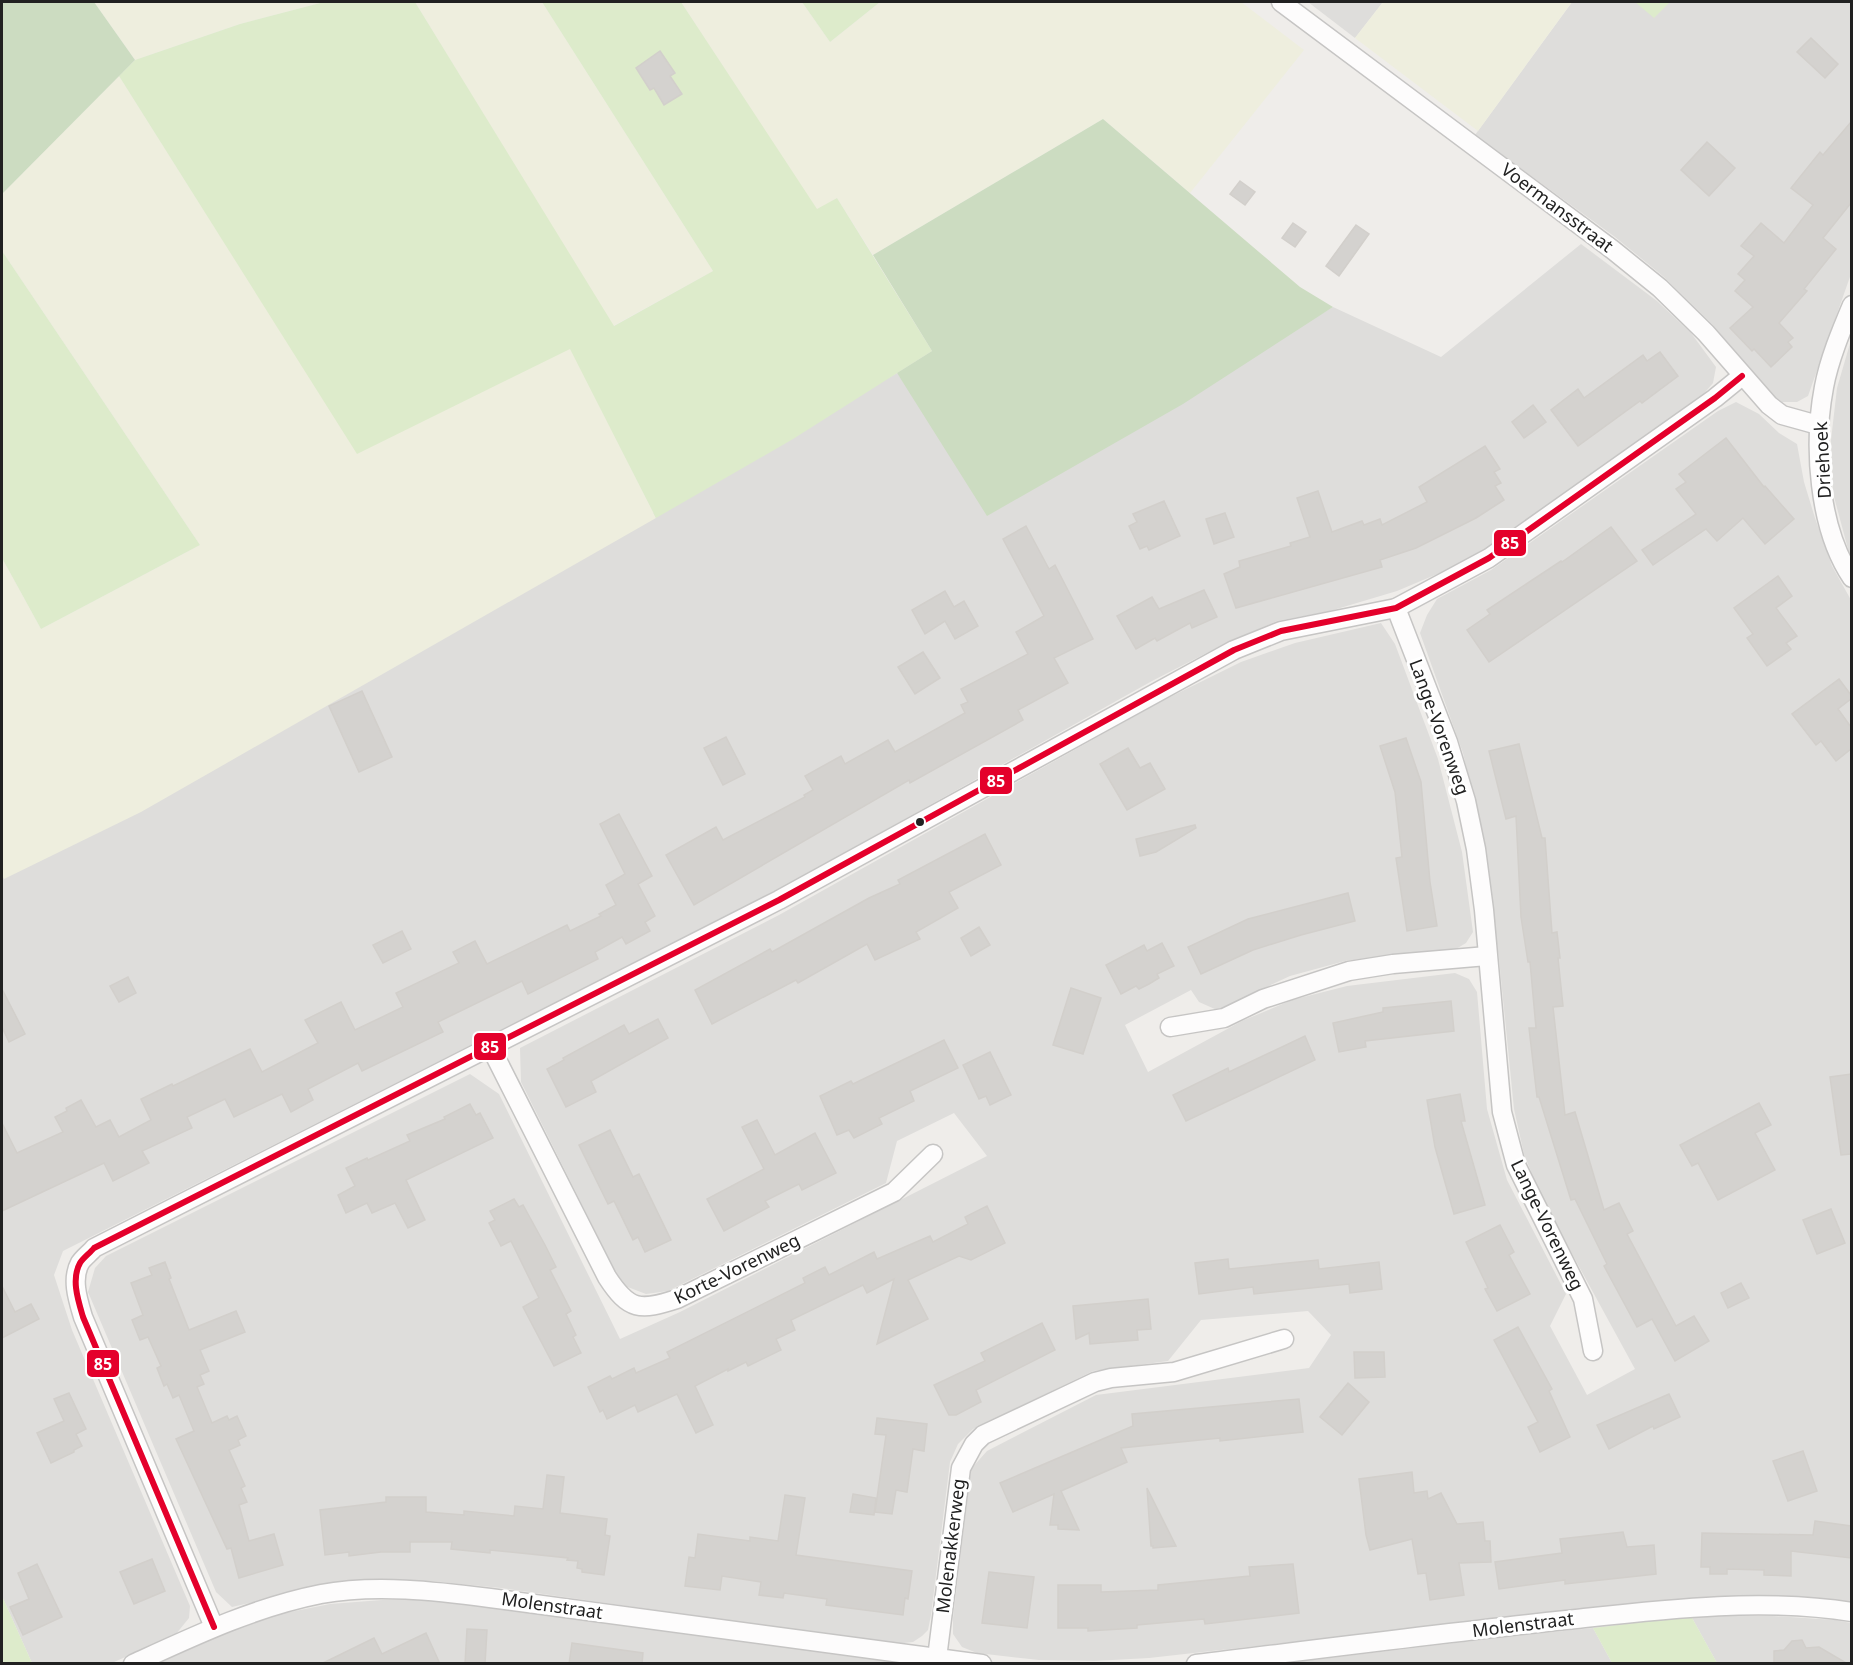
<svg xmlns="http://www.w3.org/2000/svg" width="1853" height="1665" font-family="'Noto Sans',sans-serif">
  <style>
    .residential { fill: #dedddb }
    .farmland { fill: #eeeede }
    .grass { fill: #ddebcb }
    .forest { fill: #ccdcc1 }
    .building { fill: #d4d2cf; stroke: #d2cfcb; stroke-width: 1.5 }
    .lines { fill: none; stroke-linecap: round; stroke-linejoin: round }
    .street-casing { stroke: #c6c5c4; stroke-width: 21 }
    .street { stroke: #fdfcfc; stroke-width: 18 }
    .bus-1-casing { stroke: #fff; stroke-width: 10 }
    .bus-1 { stroke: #e4002b; stroke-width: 6 }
    .bus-dot { fill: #212121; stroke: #fff; stroke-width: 2 }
    .labels { text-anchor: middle; stroke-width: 6; stroke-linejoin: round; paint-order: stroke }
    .street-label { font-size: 18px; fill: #212121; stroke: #fff }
    .line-badge { stroke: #fff; stroke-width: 2 }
    .badge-label { font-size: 16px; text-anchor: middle; font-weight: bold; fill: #fff }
  </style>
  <rect width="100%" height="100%" fill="#efedea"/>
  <g class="residential">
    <path d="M1308,2H1383L1355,38Z"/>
    <path d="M1572,2H1851V274L1808,396L1797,402H1782L1771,394L1713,325L1664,277L1615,237L1475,135Z"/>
    <path d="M1581,244L1657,301L1691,333L1716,367L1713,383L1701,397L1481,552L1442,572L1397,591L1330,611L1277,621L1230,641L1152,681L765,897L63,1251L54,1275L72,1330L190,1606L189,1618L176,1634L112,1663H32L2,1596V875L396,661L897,373L994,510L1333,307L1441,357Z"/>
    <path d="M1851,340L1852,556H1851L1848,549L1833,493L1831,440L1837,388Z"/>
    <path d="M1736,402L1759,414L1779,433L1797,444L1804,482L1815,518L1832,566L1851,600V1603L1771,1598L1671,1600L1149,1658L1094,1661L1039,1660L977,1653L962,1647L953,1634V1618L971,1469L987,1451L1096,1395L1309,1368L1331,1335L1308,1311L1201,1320L1168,1361L1093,1371L973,1429L958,1444L950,1462L931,1615L928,1630L922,1636L913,1642L895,1644L501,1588L432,1581H379L322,1586L232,1607L216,1592L88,1292L95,1268L106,1256L470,1074L499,1094L620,1339L680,1312L987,1156L954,1113L897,1141L886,1183L668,1291L646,1294L625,1286L614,1269L521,1082L520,1048L779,915L1162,701L1241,662L1295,643L1381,623L1395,644L1438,759L1462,852L1473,932L1466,943L1456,949L1345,961L1290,976L1217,1010L1199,1002L1191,990L1125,1025L1148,1072L1242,1021L1292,1000L1347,986L1455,973L1469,979L1477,992L1487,1109L1507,1180L1566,1294L1550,1326L1587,1395L1635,1369L1541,1197L1524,1154L1514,1109L1499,959L1484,843L1463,753L1420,633L1427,615L1437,599L1491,570L1718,411Z"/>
    <path d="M382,1600H431L906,1663L157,1664L235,1629L280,1614L330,1604Z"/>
    <path d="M1691,1616H1773L1835,1620L1851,1623V1663H1717Z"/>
    <path d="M1593,1628L1612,1663L1279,1664L1523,1635Z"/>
  </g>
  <g class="farmland">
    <path d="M94,2H324L240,24L135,60Z"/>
    <path d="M415,2H542L713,271L613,326Z"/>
    <path d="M681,2H802L830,42L880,2H1241L1304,50L1190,193L1103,119L873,255L837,198L817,210Z"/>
    <path d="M1383,2H1572L1478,131L1355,38Z"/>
    <path d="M119,76L357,453L570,348L656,518L141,812L4,879L2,875V558L41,629L200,545L2,251V194Z"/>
  </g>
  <g class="grass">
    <path d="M324,2H415L614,326L713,271L542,2H681L817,209L837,198L932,351L793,439L656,518L570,349L357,454L119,76L135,60L240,24Z"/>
    <path d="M802,2H880L830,42Z"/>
    <path d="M1635,2H1670L1654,18Z"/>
    <path d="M2,251L200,545L41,629L2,558Z"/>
    <path d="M2,1596L32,1663H2Z"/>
    <path d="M1691,1616L1717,1663H1612L1593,1628Z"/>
  </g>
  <g class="forest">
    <path d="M2,2H94L135,60L2,194Z"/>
    <path d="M1103,119L1300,287L1333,307L1183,404L987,516L897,373L932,351L873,255Z"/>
  </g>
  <g class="building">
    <path d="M1811,38L1838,64L1825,78L1797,52Z"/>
    <path d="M660,51L675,73L670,76L682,94L664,105L654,88L650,90L636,68Z"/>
    <path d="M1851,122V203L1823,238L1836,249L1804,289L1807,291L1779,323L1793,338L1788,342L1792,347L1771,367L1754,349L1752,351L1730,328L1753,307L1735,291L1745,280L1738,274L1754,256L1741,246L1761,223L1784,243L1813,205L1791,188L1820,152L1823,155Z"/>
    <path d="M1707,142L1735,168L1709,196L1681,170Z"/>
    <path d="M1240,181L1255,192L1245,205L1230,194Z"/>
    <path d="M1293,223L1306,232L1295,247L1282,238Z"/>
    <path d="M1356,225L1369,234L1339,276L1326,266Z"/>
    <path d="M1660,352L1678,376L1642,403L1640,401L1578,446L1551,410L1578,389L1584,398L1643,355L1647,361Z"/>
    <path d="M1533,405L1546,422L1524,438L1512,422Z"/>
    <path d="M1726,438L1764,487L1765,486L1794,519L1765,544L1743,518L1717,541L1706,529L1653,565L1642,550L1696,514L1676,489L1686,482L1679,474Z"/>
    <path d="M1485,446L1500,469L1494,472L1501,483L1495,486L1504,500L1476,518L1416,548L1380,560L1382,567L1236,608L1224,574L1240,567L1239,561L1291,546L1290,543L1310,537L1297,498L1318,491L1332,532L1362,521L1364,525L1380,519L1382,525L1427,502L1419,487Z"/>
    <path d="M1164,501L1180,536L1149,550L1147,546L1140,549L1129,526L1137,522L1133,514Z"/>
    <path d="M1225,513L1234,537L1214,544L1206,519Z"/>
    <path d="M1026,526L1049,569L1055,565L1093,639L1054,658L1068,683L1018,710L1023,720L910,783L909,780L694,905L666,855L716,827L723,840L805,797L804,795L813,790L805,776L841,756L845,764L888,740L895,752L965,713L961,705L968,702L961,689L1028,654L1016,632L1044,616L1003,539Z"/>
    <path d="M1611,527L1637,561L1489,662L1467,630L1490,614L1487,610L1561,561L1562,562Z"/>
    <path d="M1778,576L1792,596L1776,608L1797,636L1786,643L1791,649L1767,666L1747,638L1753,634L1734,608Z"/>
    <path d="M1204,590L1217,617L1192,628L1190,623L1157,641L1155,638L1136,649L1117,616L1152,597L1159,609Z"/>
    <path d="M945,591L954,607L964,601L978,626L955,639L945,621L925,634L912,610Z"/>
    <path d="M923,652L940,678L915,694L898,667Z"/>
    <path d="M1839,679L1851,695V699L1838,709L1851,727V749L1836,761L1821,741L1816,745L1792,714Z"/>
    <path d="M362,691L392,757L359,772L329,706Z"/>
    <path d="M726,737L745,774L723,785L704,748Z"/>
    <path d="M1406,738L1421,782L1430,882L1437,926L1407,931L1396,858L1402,857L1395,792L1380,746Z"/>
    <path d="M1519,744L1542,838H1545L1552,933L1557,932L1560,958H1558L1563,1006L1553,1007L1565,1115L1575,1112L1604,1210L1619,1203L1633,1231L1627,1234L1676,1326L1694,1316L1709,1341L1675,1361L1652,1319L1637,1327L1604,1266L1607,1264L1575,1199L1571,1200L1539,1097H1537L1529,1028H1536L1530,962H1528L1521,917L1516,816L1506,819L1489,751Z"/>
    <path d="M1128,748L1140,768L1150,763L1165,789L1127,810L1100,764Z"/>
    <path d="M619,814L652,876L638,884L655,916L645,922L650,931L626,944L622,937L595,952L598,959L528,994L522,981L438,1022L443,1032L362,1071L358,1063L308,1089L313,1100L291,1112L282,1094L234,1117L225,1099L187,1117L192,1128L142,1151L149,1163L113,1181L104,1163L2,1211V1123L17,1153L63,1132L55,1117L67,1111L66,1108L81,1100L96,1127L110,1120L119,1137L151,1120L141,1099L172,1084L173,1086L250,1049L262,1072L318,1043L305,1020L341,1002L355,1030L403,1007L396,993L459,963L453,952L475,941L487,964L567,925L570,931L601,916L599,914L616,905L606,885L625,874L600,824Z"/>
    <path d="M1195,825L1196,828L1156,852L1140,856L1136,839Z"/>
    <path d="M985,834L1001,865L949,892L958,908L916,932L920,939L875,960L867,944L798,983L796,980L712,1024L695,990L770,949L772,952L869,898L900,884L898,880Z"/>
    <path d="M1348,893L1355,921L1301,935L1253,950L1201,974L1188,947L1248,919Z"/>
    <path d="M979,927L990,945L971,956L961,938Z"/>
    <path d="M402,931L411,949L383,963L373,945Z"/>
    <path d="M1162,943L1174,966L1157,974L1159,978L1149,984L1139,989L1136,986L1121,994L1106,965L1144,945L1147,951Z"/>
    <path d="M128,977L136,993L119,1002L110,986Z"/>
    <path d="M1071,988L1101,998L1083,1054L1053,1045Z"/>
    <path d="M2,989L25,1034L9,1042L2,1027Z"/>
    <path d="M1451,1001L1454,1031L1365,1041L1366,1047L1339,1052L1333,1023L1383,1012V1008Z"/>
    <path d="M658,1019L668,1038L591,1081L596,1092L566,1107L547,1069L564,1060L563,1058L624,1025L629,1034Z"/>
    <path d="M1305,1036L1315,1060L1186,1121L1173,1095L1228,1068L1229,1072Z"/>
    <path d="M944,1040L958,1068L910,1091L914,1101L879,1118L882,1124L854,1138L849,1130L837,1135L820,1096L851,1081L853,1084Z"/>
    <path d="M990,1052L1011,1095L990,1105L986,1096L979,1099L963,1065Z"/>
    <path d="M1851,1074V1154L1841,1155L1830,1077Z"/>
    <path d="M1460,1094L1465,1121H1461L1485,1205L1454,1214L1435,1147L1427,1100Z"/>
    <path d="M1759,1103L1771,1125L1755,1133L1775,1170L1718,1200L1698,1163L1692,1166L1680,1145Z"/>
    <path d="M470,1104L476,1115L480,1113L493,1138L406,1180L425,1220L408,1228L395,1203L372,1213L367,1203L346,1213L338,1195L355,1186L346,1168L367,1158L368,1160L410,1141L407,1135L445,1119L444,1117Z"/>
    <path d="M757,1120L775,1155L815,1133L836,1173L802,1190L799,1184L765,1201L769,1207L724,1231L707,1199L764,1169L742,1127Z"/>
    <path d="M610,1130L633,1177L639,1174L671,1240L645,1252L638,1237L633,1240L614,1201L608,1204L579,1145Z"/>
    <path d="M514,1199L519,1207L523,1205L545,1245L556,1267L550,1270L571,1311L566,1314L576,1335L573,1337L581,1353L554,1366L523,1307L539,1298L511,1241L501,1246L489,1223L495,1220L490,1211Z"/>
    <path d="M987,1206L1005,1243L971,1260L959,1256L908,1280L928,1319L877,1344L894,1279L867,1293L863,1285L791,1320L795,1330L776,1339L781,1350L748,1366L746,1362L728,1371V1369L695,1386L713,1425L696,1433L677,1394L638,1412L635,1405L607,1419L603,1410L600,1412L588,1387L610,1376L612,1379L634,1368L636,1373L670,1358L667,1352L805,1283L803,1278L825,1267L829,1275L874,1252L877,1259L930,1236L933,1242L968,1224L965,1217Z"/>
    <path d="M1831,1209L1845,1243L1817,1254L1803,1220Z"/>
    <path d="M1500,1225L1514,1252L1509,1255L1530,1294L1497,1311L1485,1289L1488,1288L1466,1242Z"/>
    <path d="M1228,1259L1229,1269L1318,1260L1319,1269L1379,1262L1382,1289L1350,1293L1349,1284L1254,1294L1253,1287L1199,1294L1195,1263Z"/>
    <path d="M165,1262L171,1278L169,1279L189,1330L236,1311L245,1332L200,1350L209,1371L200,1375L204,1384L197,1387L212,1423L227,1416L229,1420L237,1416L246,1436L238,1440L240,1445L229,1450L245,1486L241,1488L247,1502L239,1505L249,1541L274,1534L283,1565L239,1578L231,1548L227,1549L176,1439L194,1431L179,1395L173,1398L167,1384L164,1386L157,1368L161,1366L148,1337L140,1340L132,1320L143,1315L131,1283L152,1275L149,1268Z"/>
    <path d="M1741,1283L1749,1298L1728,1308L1721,1293Z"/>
    <path d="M2,1286L15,1312L31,1304L39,1319L2,1338Z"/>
    <path d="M1148,1299L1151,1329L1137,1330L1138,1340L1090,1344L1089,1333L1076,1339L1073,1306Z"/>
    <path d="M1042,1323L1055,1350L976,1390L981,1402L956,1415H949L934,1385L985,1361L981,1353Z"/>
    <path d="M1518,1327L1552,1389L1549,1391L1570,1437L1540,1452L1528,1427L1538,1422L1494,1340Z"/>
    <path d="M1354,1352H1384L1385,1377L1355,1378Z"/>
    <path d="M1348,1383L1369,1402L1342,1435L1320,1417Z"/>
    <path d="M69,1393L86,1429L76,1434L82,1446L74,1450V1452L51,1463L37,1433L64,1421L54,1399Z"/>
    <path d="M1669,1394L1680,1417L1654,1429L1653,1426L1609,1449L1597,1425Z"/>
    <path d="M1299,1399L1303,1432L1220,1441V1438L1121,1448L1127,1462L1061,1491L1079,1530L1058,1529V1525H1050L1054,1494L1013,1512L1000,1483L1133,1426L1132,1414Z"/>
    <path d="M877,1418L927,1424L924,1451L913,1449L907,1492L896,1490L892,1514L875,1512L886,1435L875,1434Z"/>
    <path d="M1803,1451L1817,1491L1788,1501L1773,1461Z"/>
    <path d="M1412,1472L1414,1493L1427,1491L1428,1499L1441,1493L1457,1524L1483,1522L1485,1541H1490L1491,1562L1459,1563L1464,1595L1430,1600L1426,1573L1418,1574L1412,1539L1370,1550L1366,1535L1359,1479Z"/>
    <path d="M547,1475L564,1477L560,1513L607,1519L605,1535L610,1536L604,1575L582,1572V1569L577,1568L578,1561L567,1560L568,1558L490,1550V1553L451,1549L452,1542H410V1552H381L349,1556V1552L325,1555L320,1510L386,1502V1497H426V1512L464,1515V1511L514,1516L515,1506L543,1509Z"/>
    <path d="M1147,1488L1176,1546L1153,1548V1546H1151Z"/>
    <path d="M853,1494L876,1498L874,1515L850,1512Z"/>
    <path d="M785,1495L805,1498L796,1555L912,1571L908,1599L905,1598L903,1615L826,1605L827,1599L784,1593L783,1598L759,1595L761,1582L722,1576L720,1590L685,1586L689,1557L695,1558L698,1534L750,1541V1537L778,1541Z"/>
    <path d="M1815,1521L1851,1526V1558L1791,1551V1576L1764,1575V1570L1727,1569V1574H1710V1567H1701L1702,1533L1813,1535Z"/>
    <path d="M1623,1532L1627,1547L1654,1545L1656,1574L1565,1584V1580L1499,1589L1495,1562L1562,1553L1560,1539Z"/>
    <path d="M152,1559L165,1591L134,1604L120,1572Z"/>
    <path d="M37,1564L62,1617L23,1635L10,1607L29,1599L18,1573Z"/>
    <path d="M1293,1564L1299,1613L1205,1624L1204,1619L1137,1625V1628L1088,1631V1628H1058V1585H1101V1592L1158,1590V1585L1250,1576L1249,1567Z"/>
    <path d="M989,1572L1034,1577L1027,1628L982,1623Z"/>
    <path d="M467,1629L487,1630L485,1664H465Z"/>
    <path d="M426,1633L440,1664H321L374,1638L382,1654Z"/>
    <path d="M1802,1640L1806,1648L1819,1647L1848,1664H1774V1651L1784,1650L1792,1641Z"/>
    <path d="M572,1643L643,1653L642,1664H569Z"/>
  </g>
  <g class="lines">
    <defs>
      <g id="street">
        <path d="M1281,2L1613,250L1660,288L1706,333L1769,405L1782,415L1818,425"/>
        <path d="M1852,305C1841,331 1829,360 1824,387C1813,445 1818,528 1852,578"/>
        <path d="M1396,608L1448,742L1466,801L1476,849L1484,910L1502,1112L1516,1165L1583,1299L1593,1351"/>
        <path d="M1170,1027L1224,1018L1263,999L1349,971L1393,964L1487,956"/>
        <path d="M491,1048L607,1277C629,1311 640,1311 677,1299L894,1192L933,1154"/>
        <path d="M214,1627L83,1317C78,1300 71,1279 80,1263C83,1258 90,1253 94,1248L779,900L1234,650L1281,631L1396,608L1489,558L1715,398L1742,376"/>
        <path d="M937,1658L961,1468L974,1444L983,1435L1095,1382L1111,1378L1174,1372L1284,1339"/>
        <path d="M133,1664C194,1636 255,1607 321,1594C375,1584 436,1591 490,1598L982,1664"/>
        <path d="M1196,1664C1319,1649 1443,1633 1566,1620C1658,1610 1760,1597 1852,1612"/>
      </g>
    </defs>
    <use href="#street" class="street-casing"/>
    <use href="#street" class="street"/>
    <defs>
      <path id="bus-1" d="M214,1627L83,1317C78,1300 71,1279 80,1263C83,1258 90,1253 94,1248L779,900L1234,650L1281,631L1396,608L1489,558L1715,398L1742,376"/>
    </defs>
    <use href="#bus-1" class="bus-1-casing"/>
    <use href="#bus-1" class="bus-1"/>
  </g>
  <circle class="bus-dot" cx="920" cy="822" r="5"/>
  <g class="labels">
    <g class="street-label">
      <text transform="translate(1557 208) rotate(37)" y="6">Voermansstraat</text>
      <text transform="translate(1823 460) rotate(-93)" y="6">Driehoek</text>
      <text transform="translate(1439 727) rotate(70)" y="6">Lange-Vorenweg</text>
      <text transform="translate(1547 1225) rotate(64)" y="6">Lange-Vorenweg</text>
      <text transform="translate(737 1269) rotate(-26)" y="6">Korte-Vorenweg</text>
      <text transform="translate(951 1546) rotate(-83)" y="6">Molenakkerweg</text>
      <text transform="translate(552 1606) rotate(8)" y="6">Molenstraat</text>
      <text transform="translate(1523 1625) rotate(-7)" y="6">Molenstraat</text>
    </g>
  </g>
  <g class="line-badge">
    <rect x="1493" y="529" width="34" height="28" rx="6" fill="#e4002b"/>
    <rect x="979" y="766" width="34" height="29" rx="6" fill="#e4002b"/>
    <rect x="473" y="1032" width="34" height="29" rx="6" fill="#e4002b"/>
    <rect x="86" y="1349" width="34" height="29" rx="6" fill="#e4002b"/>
  </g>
  <g class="badge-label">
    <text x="1510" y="549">85</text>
    <text x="996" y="787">85</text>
    <text x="490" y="1053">85</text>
    <text x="103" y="1370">85</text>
  </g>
  <rect width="1853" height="1665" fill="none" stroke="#212121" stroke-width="6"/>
</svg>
